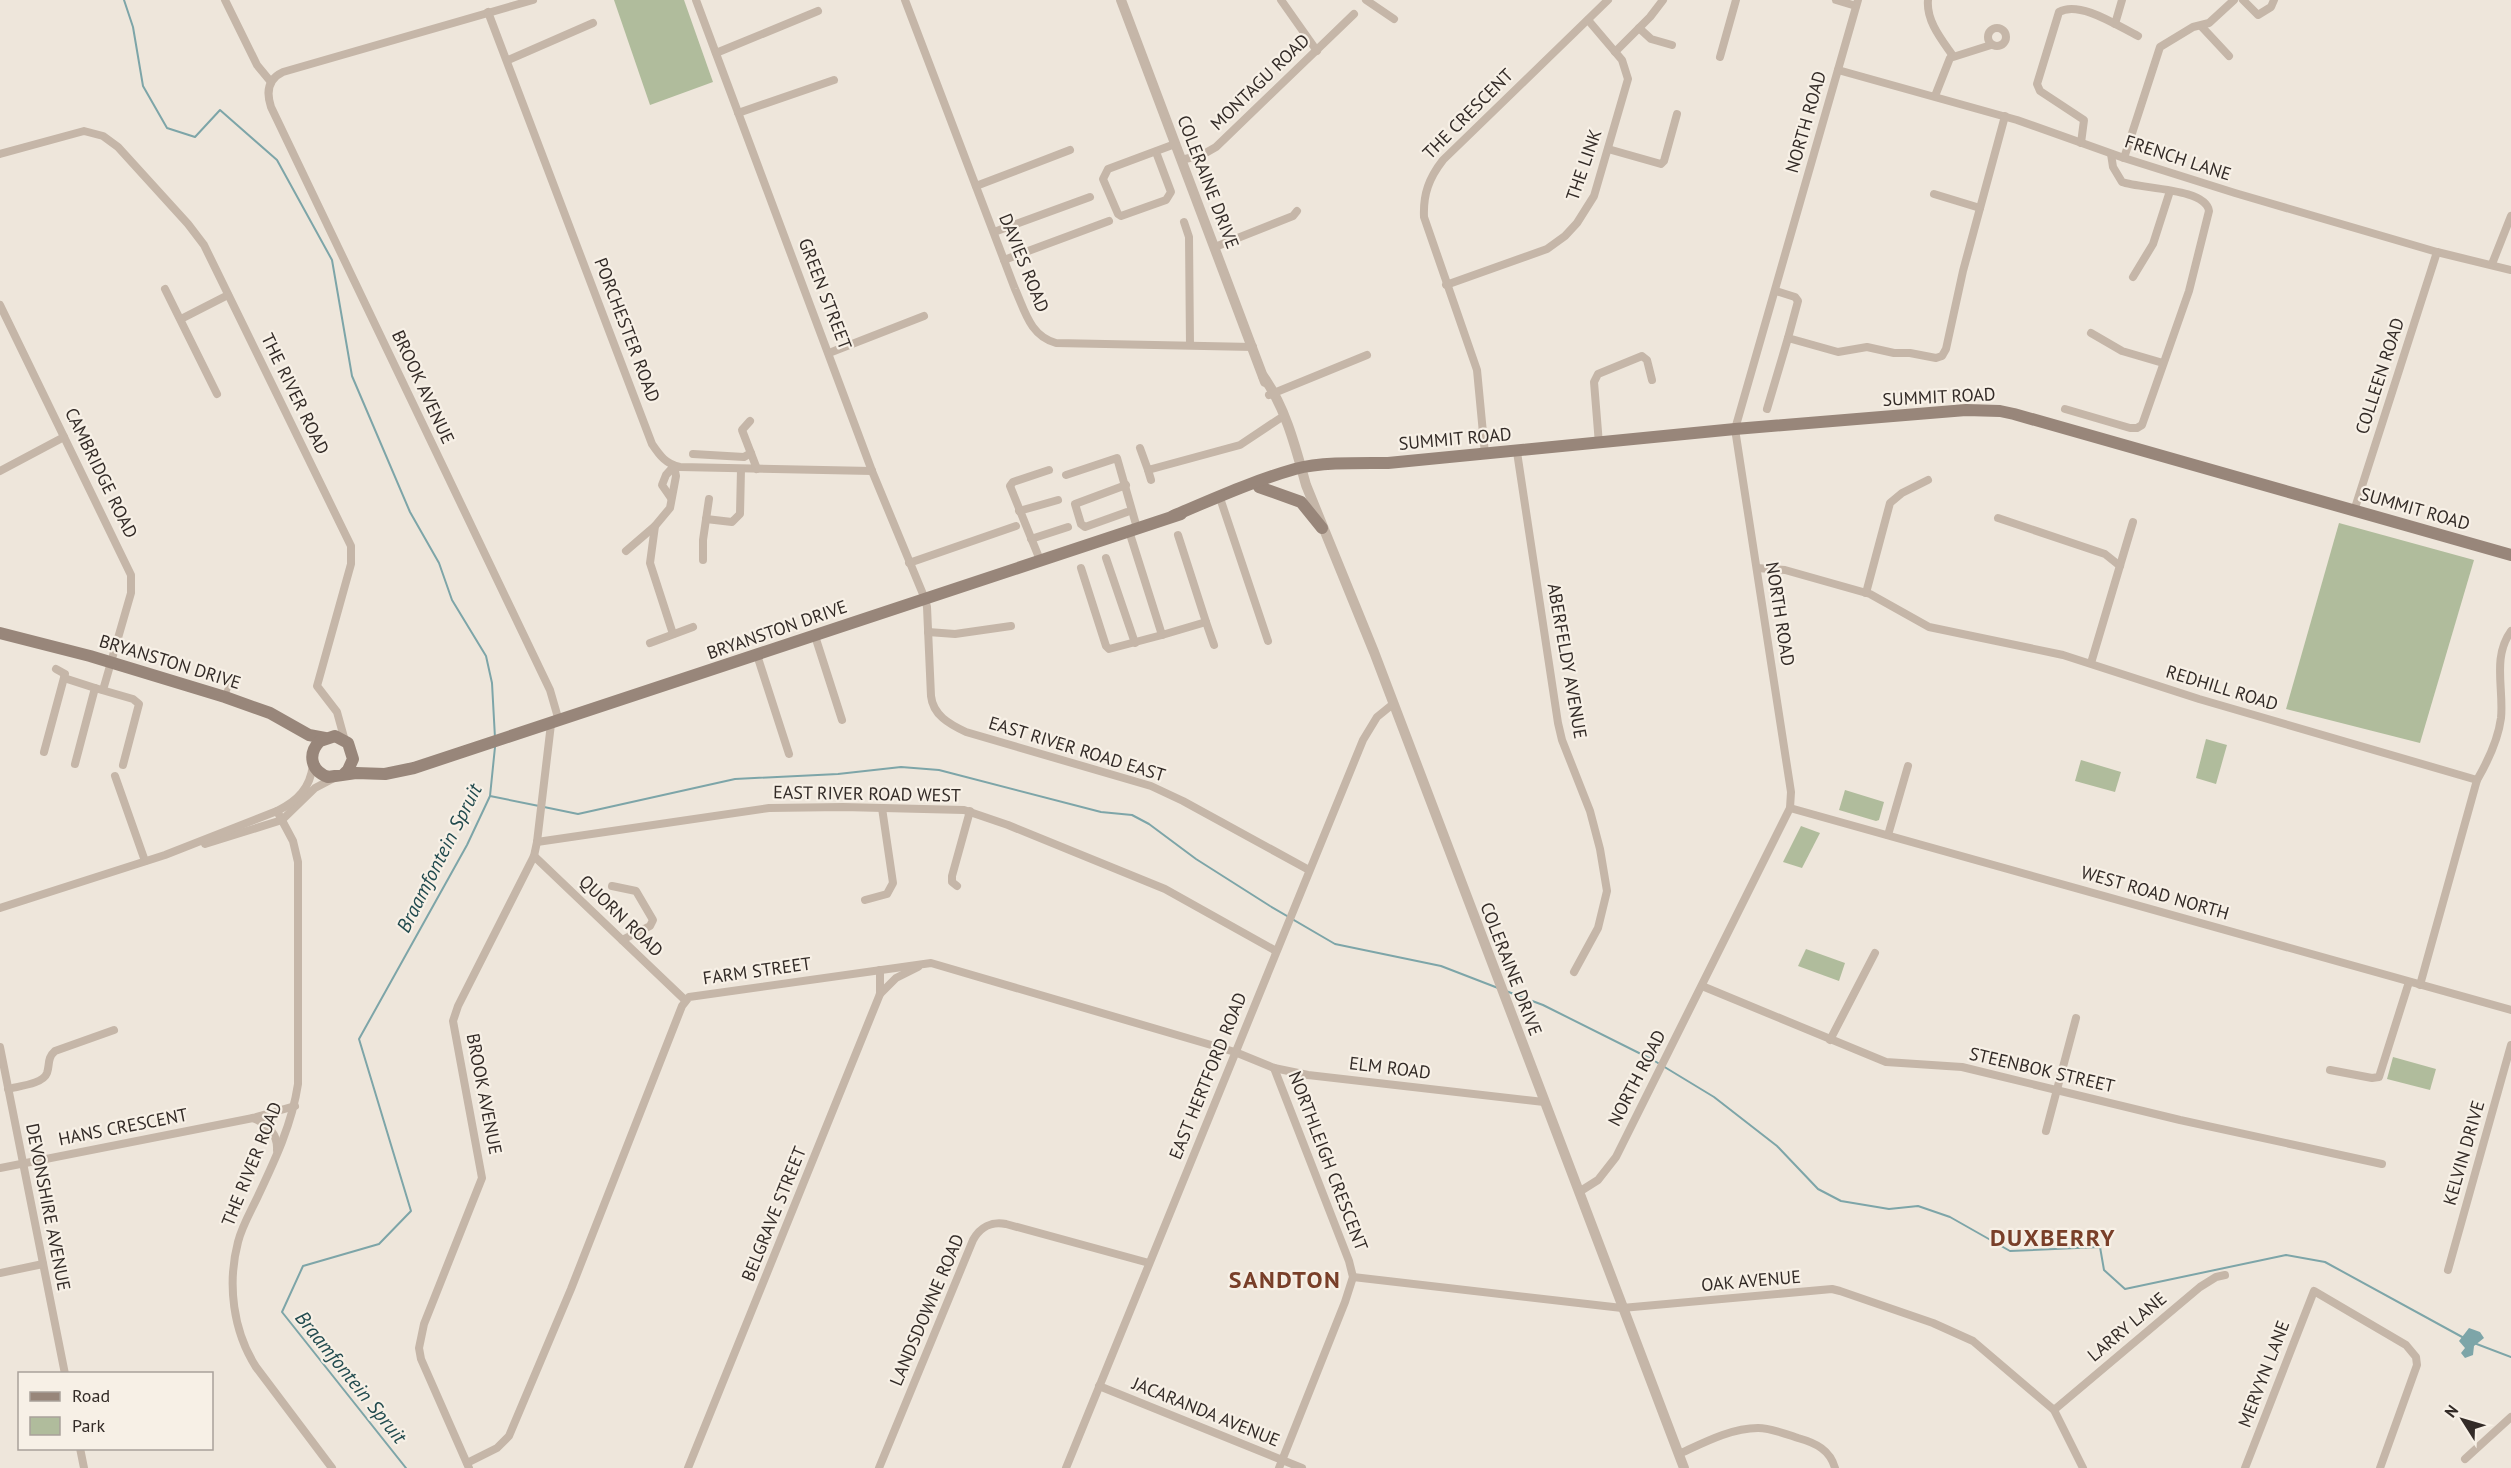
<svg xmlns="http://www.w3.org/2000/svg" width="2511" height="1468" font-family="'PT Sans',sans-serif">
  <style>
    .green { fill: #b0bc9c }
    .water { fill: #7da5a8 }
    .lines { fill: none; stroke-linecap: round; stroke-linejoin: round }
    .stream { stroke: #7da5a8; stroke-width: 2 }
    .pedestrian { stroke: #c5b6a8; stroke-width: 6 }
    .minor { stroke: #c5b6a8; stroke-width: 8 }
    .tertiary { stroke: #c5b6a8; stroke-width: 10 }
    .secondary { stroke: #98867a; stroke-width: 12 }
    .labels { text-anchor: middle; stroke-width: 4.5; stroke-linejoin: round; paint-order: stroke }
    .street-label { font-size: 18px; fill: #332b27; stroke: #f7f0e6 }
    .water-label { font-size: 20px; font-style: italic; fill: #224b4f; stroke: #f7f0e6 }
    .district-label { font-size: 24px; font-weight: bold; letter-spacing: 1.5px; fill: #793f29; stroke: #f7f0e6 }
  </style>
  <rect width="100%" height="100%" fill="#eee6db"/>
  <g class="green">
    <path d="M614,0H684L713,82L650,105Z"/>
    <path d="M2339,523L2474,560L2420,743L2286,709Z"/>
    <path d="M2206,739L2227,745L2216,784L2196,778Z"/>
    <path d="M2081,760L2121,772L2115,792L2075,781Z"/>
    <path d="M1845,790L1884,802L1879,820L1876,821L1839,810Z"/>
    <path d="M1801,826L1820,833L1802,868L1783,862Z"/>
    <path d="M1806,949L1845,963L1839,981L1798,966Z"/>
    <path d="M2393,1057L2436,1069L2430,1090L2387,1079Z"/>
  </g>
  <path class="water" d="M2469,1328L2480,1332L2484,1338L2474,1346L2473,1355L2465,1358L2461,1353L2465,1348L2459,1341Z"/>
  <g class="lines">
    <g class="stream">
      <path d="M124,0L133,27L143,86L167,128L195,137L220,110L277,160L332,260L352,376L410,512L439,563L452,600L486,656L492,683L495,738"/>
      <path d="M490,796L539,806"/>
      <path d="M544,807L578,814L735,779L838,774L901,767L939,770L1101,812L1132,815L1149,824L1196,859L1270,906L1335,944L1441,966L1498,988"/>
      <path d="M1506,991L1543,1005L1653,1060L1714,1097L1777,1146L1818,1189L1841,1201L1889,1209L1918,1206L1950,1217L2010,1251L2100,1247L2104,1270L2125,1289L2286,1255L2325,1262L2464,1338"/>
      <path d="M2474,1343L2511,1357"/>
      <path d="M406,1468L282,1312L303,1266L379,1244L411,1211L359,1039L467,845L490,796L495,747"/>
    </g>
    <path class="pedestrian" d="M225,696L232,677"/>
    <g class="minor">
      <path d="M225,0L257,65L271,82"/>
      <path d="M533,0L283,72C268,79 266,92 271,107L550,690L559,721"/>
      <path d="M696,0L872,471L925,599L927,607L931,696C933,715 949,724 966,732L1151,786L1183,801L1309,870"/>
      <path d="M905,0L1015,289C1025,311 1030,336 1056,343L1253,347"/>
      <path d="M1281,0L1317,51"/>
      <path d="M1366,0L1394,19"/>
      <path d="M1836,0L1856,6"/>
      <path d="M1928,0C1926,21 1942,40 1953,56"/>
      <path d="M2243,0L2258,15L2271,7L2274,0"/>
      <path d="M488,12L652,444C660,456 666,464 680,467L872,471"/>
      <path d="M2115,24L2122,0"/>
      <path d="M2201,26L2229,56"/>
      <circle cx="1997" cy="37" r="9"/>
      <path d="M1639,28L1651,39L1672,45"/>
      <path d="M1615,52L1650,17L1663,0"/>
      <path d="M716,53L818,11"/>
      <path d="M1720,57L1736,0"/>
      <path d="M508,60L593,23"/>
      <path d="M1838,70L2017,120L2124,158L2235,193L2437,252L2511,270"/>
      <path d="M1935,96L1950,58L1991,45"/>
      <path d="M738,113L834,80"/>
      <path d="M2081,143L2084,120L2040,91L2037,84L2059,12C2079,0 2118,26 2138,36"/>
      <path d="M1608,149L1661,164L1664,161L1677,114"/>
      <path d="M1156,152L1171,192L1166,200L1121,216L1118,214L1103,179L1108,169L1175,144"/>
      <path d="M0,154L84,131L103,136L118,147L188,224L204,245L351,546V564L317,686L337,712L345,741"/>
      <path d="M2124,158L2160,47L2193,27L2209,23L2234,0"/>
      <path d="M1181,160L1202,155L1216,147L1354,14"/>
      <path d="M976,186L1070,150"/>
      <path d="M1934,194L1980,208"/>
      <path d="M1184,222L1189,237L1190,345"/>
      <path d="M994,232L1090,197"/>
      <path d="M1215,247L1293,216L1297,211"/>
      <path d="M1004,260L1109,221"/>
      <path d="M2492,264L2511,216"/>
      <path d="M2133,277L2153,244L2170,191"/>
      <path d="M1446,285L1547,249L1565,236L1577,223L1594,196L1628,79L1622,60L1588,20"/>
      <path d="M165,289L217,394"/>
      <path d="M1776,291L1795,297L1798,301L1788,338L1838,352L1867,347L1894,353H1910L1936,358L1942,356L1946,349L1963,271L2005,116"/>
      <path d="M0,305L131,575V593L103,690"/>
      <path d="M181,319L228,295"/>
      <path d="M2091,333L2122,351L2163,363"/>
      <path d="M829,353L924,316"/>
      <path d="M1269,395L1367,355"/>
      <path d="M1767,409L1788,338"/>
      <path d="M2065,409L2130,428H2137L2142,425L2189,291L2209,211C2206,188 2141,189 2122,182L2113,167L2111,154"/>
      <path d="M750,421L742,430L757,469"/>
      <path d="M1599,444L1594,382L1598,374L1642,356L1647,360L1652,380"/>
      <path d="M1140,448L1148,470L1240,445L1279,419"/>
      <path d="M1517,452L1558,723L1562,740L1590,811L1600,849L1607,891L1598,928L1574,972"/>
      <path d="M693,454L744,457L751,453"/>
      <path d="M1485,454L1477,370L1424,217C1423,194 1429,178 1443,160L1608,0"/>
      <path d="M1148,470L1151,480"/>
      <path d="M0,471L64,437"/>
      <path d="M1066,475L1117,458L1137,528"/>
      <path d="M1126,485L1075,504L1081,524L1085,527L1127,512"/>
      <path d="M671,498L662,485L666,475L674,466"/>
      <path d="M1221,501L1268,641"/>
      <path d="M1019,511L1058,500"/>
      <path d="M2354,511L2437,252"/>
      <path d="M1998,518L2105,554L2120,566"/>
      <path d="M706,519L732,522L740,514L741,469"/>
      <path d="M1129,531L1162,635L1206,622L1178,535"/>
      <path d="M1031,539L1068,527"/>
      <path d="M626,551L655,526"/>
      <path d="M1106,558L1135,643"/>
      <path d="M703,560V540L709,499"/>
      <path d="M1040,560L1010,486L1013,482L1049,470"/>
      <path d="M909,563L1016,526"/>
      <path d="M1081,568L1106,646L1109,649L1162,635"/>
      <path d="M1757,568L1785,570L1870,594L1929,627L2063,655L2199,699L2477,780"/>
      <path d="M1866,593L1890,503L1902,493L1928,480"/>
      <path d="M1206,622L1214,645"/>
      <path d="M928,632L955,634L1011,626"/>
      <path d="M673,634L650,563L655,526L670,508L676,476L674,466"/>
      <path d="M815,636L842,720"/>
      <path d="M650,643L693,627"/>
      <path d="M757,655L789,754"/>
      <path d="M2091,663L2133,522"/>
      <path d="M64,678L95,688"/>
      <path d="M44,752L65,674L56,669"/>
      <path d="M75,764L95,688L133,699L139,704L123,765"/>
      <path d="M115,776L145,861"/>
      <path d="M1790,808L2511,1010"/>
      <path d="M277,811L293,841L298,862V1084C292,1124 275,1160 258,1196C251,1211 242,1226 238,1242C227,1284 233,1331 256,1367L332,1468"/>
      <path d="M1888,835L1908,766"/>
      <path d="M537,842L769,808L843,807L964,810L1008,825L1165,889L1276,951"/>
      <path d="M205,844L282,820L315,788L334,778"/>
      <path d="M534,856L685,1000"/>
      <path d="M612,886L636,891L653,920L650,926L622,940"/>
      <path d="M957,886L952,882V876L970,811"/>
      <path d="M865,900L887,894L893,883L882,808"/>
      <path d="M0,908L165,855L277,811C298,801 310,788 313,765"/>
      <path d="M2420,985L2477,780C2488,761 2498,741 2501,718C2504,689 2492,657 2511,631"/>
      <path d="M1702,986L1886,1062L1962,1067L2180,1120L2382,1164"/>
      <path d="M880,994L896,978L918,967"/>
      <path d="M1830,1040L1875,953"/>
      <path d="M0,1047L65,1374"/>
      <path d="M1274,1068L1349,1261L1353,1277L1345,1302L1279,1468"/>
      <path d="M2330,1070L2372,1078L2379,1077L2409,982"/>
      <path d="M8,1089C19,1086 43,1084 47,1073C50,1064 47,1058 55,1051L114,1030"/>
      <path d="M253,1118C267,1124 278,1134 277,1150"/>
      <path d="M2046,1131L2076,1018"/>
      <path d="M0,1168L253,1118L295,1106"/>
      <path d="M1579,1192L1598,1180L1616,1157L1790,808L1791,792L1735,429L1858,0"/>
      <path d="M2448,1270L2511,1045"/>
      <path d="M0,1273L43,1264"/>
      <path d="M1353,1277L1622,1308L1832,1289L1840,1291L1933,1323L1973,1341L2054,1410L2083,1468"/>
      <path d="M1099,1386L1302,1468"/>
      <path d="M2054,1410L2200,1287L2216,1277L2225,1275"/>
      <path d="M80,1448L84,1468"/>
      <path d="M1679,1454C1703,1443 1731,1428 1758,1428C1771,1428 1786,1434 1798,1438C1816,1443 1830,1450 1835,1468"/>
      <path d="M2465,1459L2511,1417"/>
      <path d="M467,1463L497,1448L509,1436L571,1289L682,1006L689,997L931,963L1235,1052L1274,1068L1308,1075L1544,1102"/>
      <path d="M469,1468L421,1359L419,1348L424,1324L482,1178L453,1021L458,1006L534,856L537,842L551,724"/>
      <path d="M688,1468L880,994V970"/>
      <path d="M879,1468L973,1240C980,1227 992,1221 1006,1224L1149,1263"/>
      <path d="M1066,1468L1363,740L1377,717L1393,704"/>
      <path d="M2245,1468L2314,1291L2406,1345L2416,1357L2417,1365L2380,1468"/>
    </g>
    <g class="tertiary">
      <path d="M1121,0L1265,382"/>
      <path d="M1263,376C1286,408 1296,449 1306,485L1374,652L1684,1468"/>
    </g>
    <g class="secondary">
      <path d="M1259,487L1301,502L1322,528"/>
      <path d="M1173,516C1213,499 1253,481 1295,469C1321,462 1360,463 1388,463L1735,429L1966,410L2000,411L2014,414L2511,555"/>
      <path d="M0,633L90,656L225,697L270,713L309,735L325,738"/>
      <path d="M343,775L348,770L353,759L348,743L335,736L320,741C307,754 311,771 328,777L356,773L385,774L414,768L1181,514"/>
    </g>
  </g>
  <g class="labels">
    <g class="street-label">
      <text transform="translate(1260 82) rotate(-44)" y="6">MONTAGU ROAD</text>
      <text transform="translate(1468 114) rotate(-45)" y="6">THE CRESCENT</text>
      <text transform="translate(1806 122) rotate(-74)" y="6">NORTH ROAD</text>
      <text transform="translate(2178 158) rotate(18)" y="6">FRENCH LANE</text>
      <text transform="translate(1584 165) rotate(-71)" y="6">THE LINK</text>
      <text transform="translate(1208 182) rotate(69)" y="6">COLERAINE DRIVE</text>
      <text transform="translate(1024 263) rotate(68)" y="6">DAVIES ROAD</text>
      <text transform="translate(825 294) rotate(69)" y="6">GREEN STREET</text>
      <text transform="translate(627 330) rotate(69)" y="6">PORCHESTER ROAD</text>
      <text transform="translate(2380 376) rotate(-72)" y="6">COLLEEN ROAD</text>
      <text transform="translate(423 387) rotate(65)" y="6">BROOK AVENUE</text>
      <text transform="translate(295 394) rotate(64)" y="6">THE RIVER ROAD</text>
      <text transform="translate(1939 397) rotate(-3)" y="6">SUMMIT ROAD</text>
      <text transform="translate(1455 439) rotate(-5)" y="6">SUMMIT ROAD</text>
      <text transform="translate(101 473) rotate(64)" y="6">CAMBRIDGE ROAD</text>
      <text transform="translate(2415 509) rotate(16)" y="6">SUMMIT ROAD</text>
      <text transform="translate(1780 614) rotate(81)" y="6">NORTH ROAD</text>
      <text transform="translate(777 630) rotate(-19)" y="6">BRYANSTON DRIVE</text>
      <text transform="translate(1567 661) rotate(80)" y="6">ABERFELDY AVENUE</text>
      <text transform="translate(170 662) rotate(17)" y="6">BRYANSTON DRIVE</text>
      <text transform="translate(2222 688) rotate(17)" y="6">REDHILL ROAD</text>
      <text transform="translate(1077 749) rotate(17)" y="6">EAST RIVER ROAD EAST</text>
      <text transform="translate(867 794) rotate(1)" y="6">EAST RIVER ROAD WEST</text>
      <text transform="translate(2155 893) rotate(16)" y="6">WEST ROAD NORTH</text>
      <text transform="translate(621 916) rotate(44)" y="6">QUORN ROAD</text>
      <text transform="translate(1511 969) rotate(69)" y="6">COLERAINE DRIVE</text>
      <text transform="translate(757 971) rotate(-8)" y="6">FARM STREET</text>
      <text transform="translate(1390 1068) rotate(7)" y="6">ELM ROAD</text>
      <text transform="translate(2042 1070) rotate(13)" y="6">STEENBOK STREET</text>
      <text transform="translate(1208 1076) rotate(-68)" y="6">EAST HERTFORD ROAD</text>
      <text transform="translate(1637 1078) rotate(-63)" y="6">NORTH ROAD</text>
      <text transform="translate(484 1094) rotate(79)" y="6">BROOK AVENUE</text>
      <text transform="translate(123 1127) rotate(-11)" y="6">HANS CRESCENT</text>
      <text transform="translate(2464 1153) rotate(-74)" y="6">KELVIN DRIVE</text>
      <text transform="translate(1328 1161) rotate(69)" y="6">NORTHLEIGH CRESCENT</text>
      <text transform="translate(252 1164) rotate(-68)" y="6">THE RIVER ROAD</text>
      <text transform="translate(48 1207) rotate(79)" y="6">DEVONSHIRE AVENUE</text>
      <text transform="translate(774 1214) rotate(-68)" y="6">BELGRAVE STREET</text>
      <text transform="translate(1751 1281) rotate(-5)" y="6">OAK AVENUE</text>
      <text transform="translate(927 1310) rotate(-67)" y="6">LANDSDOWNE ROAD</text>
      <text transform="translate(2127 1327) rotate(-40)" y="6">LARRY LANE</text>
      <text transform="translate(2264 1374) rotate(-69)" y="6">MERVYN LANE</text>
      <text transform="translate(1206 1412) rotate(22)" y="6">JACARANDA AVENUE</text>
    </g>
    <g class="water-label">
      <text transform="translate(439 858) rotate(-63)" y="7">Braamfontein Spruit</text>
      <text transform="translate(351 1377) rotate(51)" y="7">Braamfontein Spruit</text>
    </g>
    <g class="district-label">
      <text x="2053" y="1246">DUXBERRY</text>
      <text x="1285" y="1288">SANDTON</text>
    </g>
  </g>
  <rect x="18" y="1372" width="195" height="78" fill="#f7f0e6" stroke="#a9a19a" stroke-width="1.5"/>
  <rect x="30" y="1392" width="30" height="9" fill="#98867a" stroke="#a9a19a" stroke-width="1.5"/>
  <text x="72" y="1402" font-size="18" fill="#332b27">Road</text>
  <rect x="30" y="1417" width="30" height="18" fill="#b0bc9c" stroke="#a9a19a" stroke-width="1.5"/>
  <text x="72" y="1432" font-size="18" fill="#332b27">Park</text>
  <g transform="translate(2463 1420) rotate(307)" stroke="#f7f0e6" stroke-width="4.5" paint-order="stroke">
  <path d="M0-4.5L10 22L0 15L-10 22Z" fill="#332b27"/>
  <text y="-9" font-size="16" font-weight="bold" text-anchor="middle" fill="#332b27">N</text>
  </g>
</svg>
